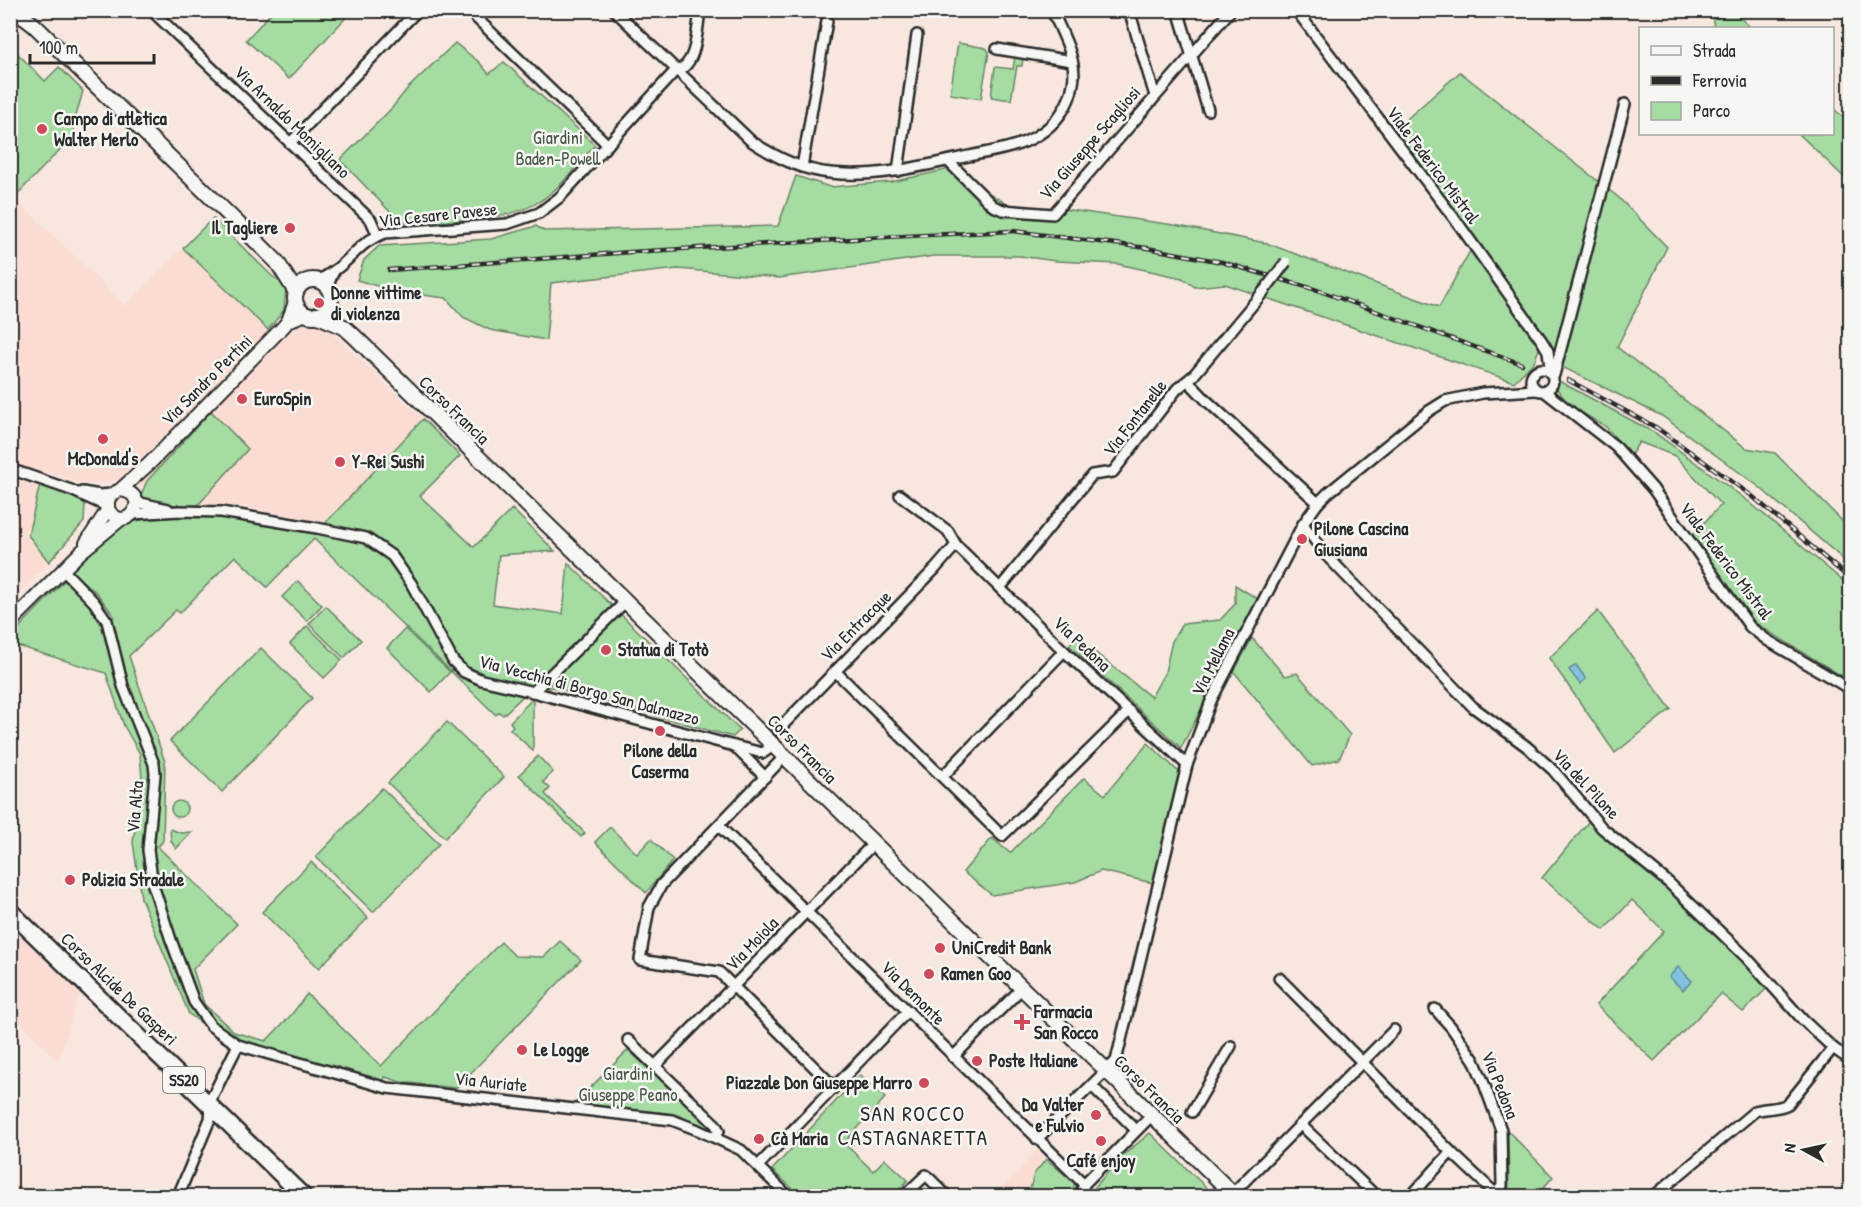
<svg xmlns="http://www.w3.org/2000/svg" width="1861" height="1207" font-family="'Patrick Hand',sans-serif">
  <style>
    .built { fill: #fadcd2 }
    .green { fill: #a4dca1; stroke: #688466; stroke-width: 1.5 }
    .water { fill: #83c1e3; stroke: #608599; stroke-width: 1.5 }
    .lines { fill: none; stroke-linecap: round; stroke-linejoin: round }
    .minor-casing { stroke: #2b2b2b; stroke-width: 14 }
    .tertiary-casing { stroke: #2b2b2b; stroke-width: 16 }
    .secondary-casing { stroke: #2b2b2b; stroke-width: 18 }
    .primary-casing { stroke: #2b2b2b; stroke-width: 20 }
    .minor { stroke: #f6f6f2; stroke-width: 9 }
    .tertiary { stroke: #f6f6f2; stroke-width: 12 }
    .secondary { stroke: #f6f6f2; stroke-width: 14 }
    .primary { stroke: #f6f6f2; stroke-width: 15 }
    .rail-casing { stroke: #2b2b2b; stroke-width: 4.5 }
    .rail { stroke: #f6f6f2; stroke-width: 2; stroke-dasharray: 7; stroke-linecap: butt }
    .minor-bridge-casing { stroke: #2b2b2b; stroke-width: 14; stroke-linecap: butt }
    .minor-bridge { stroke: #f6f6f2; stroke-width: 9 }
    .poi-dot { fill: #d1495b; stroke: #f6f6f2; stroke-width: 2 }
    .labels { text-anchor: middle; stroke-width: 5; stroke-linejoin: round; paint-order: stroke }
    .shield { fill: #f6f6f2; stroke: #686867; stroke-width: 1.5 }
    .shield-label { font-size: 16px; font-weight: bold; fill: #2b2b2b }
    .poi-label { font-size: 18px; font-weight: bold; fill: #2b2b2b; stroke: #f6f6f2; text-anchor: start }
    .street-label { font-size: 18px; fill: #2b2b2b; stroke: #f6f6f2 }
    .park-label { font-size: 18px; fill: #495748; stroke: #f6f6f2 }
    .quarter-label { font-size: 21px; letter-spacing: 1.5px; fill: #2b2b2b; stroke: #f6f6f2 }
  </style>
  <rect width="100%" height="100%" fill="#f8e7df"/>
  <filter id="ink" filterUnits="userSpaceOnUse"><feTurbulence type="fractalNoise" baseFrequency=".0167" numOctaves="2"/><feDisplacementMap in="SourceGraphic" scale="12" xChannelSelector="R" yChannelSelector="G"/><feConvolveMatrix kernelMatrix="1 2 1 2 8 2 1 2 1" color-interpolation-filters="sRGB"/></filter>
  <g filter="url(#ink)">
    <g class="built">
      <path d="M17,200L125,306L183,248L279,340L288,331L305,323L324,326L423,419L326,522L239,506L198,505L248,449L156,469L138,492L119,480L84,484L48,472L38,488L28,535L49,562L11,601L10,206Z"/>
      <path d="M20,936L80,991L58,1062L11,1012V975Z"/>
      <path d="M1037,1150L1044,1158L1033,1173L1027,1196H994Z"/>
    </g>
    <g class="green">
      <path d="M273,11V10L352,11L289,79L246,40Z"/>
      <path d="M1711,11H1733L1751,28H1714Z"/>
      <path d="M455,43L479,62L489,74L504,62L595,145C578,164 562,187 540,201C508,223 439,221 401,223L340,160L392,108L407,89Z"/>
      <path d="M958,43L986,48L989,52L981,99L950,94Z"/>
      <path d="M10,46L45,81L59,67L83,91L74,123V135L11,201Z"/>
      <path d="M1015,56L1023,57L1022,66H1017L1011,100L991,97L995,67L1013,69Z"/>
      <path d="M1460,72L1618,197L1667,247L1617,347L1746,448L1775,453L1850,529V565L1758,486L1662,416L1562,367L1565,359L1539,349L1534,362L1514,382L1225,284L1195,287L1182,278L1118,264L1056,261L1020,256H934L779,278L678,269L551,283L546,340L490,330L463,317L446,298L397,292L357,280L364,260L379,246L491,239L536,226L544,231L778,226L796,176L830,187L891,182L950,169L1010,206L1063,209L1174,225L1266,243L1439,307L1475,242L1392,132Z"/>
      <path d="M1833,108L1850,124V183L1799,134H1832Z"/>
      <path d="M213,218L272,276L286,286L284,310L268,330L183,248Z"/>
      <path d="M1557,380L1655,433L1748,501L1843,581L1850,589V681L1755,623L1692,535L1721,505L1675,456L1639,442L1631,455L1605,426L1570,406L1557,389Z"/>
      <path d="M211,411L248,449L198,505L174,507L146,503L141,495L147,481Z"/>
      <path d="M423,419L460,456L420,496L474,547L512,509L555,551L499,555L493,604L563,614L568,563L740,730L733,737L552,687L547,691L498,680L463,666L451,670L469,679L524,695L503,715L499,712L496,715L314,539L267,587L235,556L180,613L176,610L129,656L165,762L163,841L158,847L237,924L193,969L204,1004L234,1032L266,1041L292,1014L307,994L381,1066L501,942L515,956L544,957L560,941L581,960L456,1088L401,1082L385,1077L381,1089L230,1048L229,1043L189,1014L141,898L133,842L142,779L140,754L124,726L106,673L11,644L10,637L65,580L83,597L105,629L114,616L97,593L71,572C83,560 95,543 110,533C156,500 265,522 318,531Z"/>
      <path d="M40,484L74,496L85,504L84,522L49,562L28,535Z"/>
      <path d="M298,581L322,605L307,621L282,597Z"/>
      <path d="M1235,585L1258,599L1181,748L1069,645L1076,637L1151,697L1165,672L1172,641L1182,624L1220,620L1235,604Z"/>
      <path d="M326,606L361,640L344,658L309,624Z"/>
      <path d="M1598,611L1671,709L1615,753L1549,658Z"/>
      <path d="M307,626L342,660L324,678L290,644Z"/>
      <path d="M405,629L450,672L431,692L387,648Z"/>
      <path d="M1252,638L1285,676L1297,673L1350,735L1339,759L1312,766L1234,672Z"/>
      <path d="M261,648L312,698L222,792L170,741Z"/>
      <path d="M533,698V751L510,729L513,726L510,722Z"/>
      <path d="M447,722L504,777L445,838L388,783Z"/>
      <path d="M1148,743L1180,773L1153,883L1101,871L1075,882L992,895L963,872L992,838L1010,853L1084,778L1105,795Z"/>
      <path d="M538,756L553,772L543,782L550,788L545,794L585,833L581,837L519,775Z"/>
      <path d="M382,788L439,844L373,912L316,857Z"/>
      <circle cx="179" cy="809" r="8"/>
      <path d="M1589,821L1683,900L1768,987L1743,1012L1721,994L1654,1061L1596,1005L1664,931L1632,900L1604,930L1542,878Z"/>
      <path d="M610,827L637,854L651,839L673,860L646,893L595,842Z"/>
      <path d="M170,829L181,833L192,832L176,849L171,841Z"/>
      <path d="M311,862L368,918L319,968L262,912Z"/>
      <path d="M628,1050L704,1119L713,1127V1130L708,1132L665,1113L574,1104Z"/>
      <path d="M860,1075L885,1098L844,1143L873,1171L885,1159L908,1180L893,1196H801L772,1170Z"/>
      <path d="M1508,1131L1553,1177L1536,1196H1509Z"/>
      <path d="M1150,1133L1215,1196H1095L1089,1194L1120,1158Z"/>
      <path d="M1046,1159L1075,1183L1071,1196H1028L1034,1174Z"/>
    </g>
    <g class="water">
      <path d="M1576,665L1586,679L1580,684L1569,670Z"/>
      <path d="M1678,967L1692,981L1683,990L1669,977Z"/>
    </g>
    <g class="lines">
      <defs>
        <g id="minor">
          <path d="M151,10L371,220L378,236"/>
          <path d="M468,10L608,145"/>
          <path d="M614,10L751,141C775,157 801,170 830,173C877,178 923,166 969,156C992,151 1018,148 1038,135C1056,124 1070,105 1073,84C1078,59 1061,32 1052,10"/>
          <path d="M1129,10L1155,96"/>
          <path d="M1178,10L1208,110"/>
          <path d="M1296,10L1460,226L1542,341L1548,351L1551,374"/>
          <path d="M997,49L1072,61"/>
          <path d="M675,71C697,68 697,29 700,10"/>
          <path d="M290,143L418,10"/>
          <path d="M948,161L993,206L1003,210L1053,214L1231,10"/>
          <path d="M802,167L827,21"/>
          <path d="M898,171L917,35"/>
          <path d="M319,281C324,277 330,274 335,270C355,256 359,242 385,233L507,224L539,213L560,197L675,71"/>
          <path d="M327,287L334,271"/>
          <circle cx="1542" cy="380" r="11"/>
          <path d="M1554,375L1625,104"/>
          <path d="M1188,381L1206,400L1318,503"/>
          <path d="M1544,391L1616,447L1653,489L1750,627L1767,640L1850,689"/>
          <path d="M10,469L71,490L108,507"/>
          <path d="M82,492L100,495L112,494"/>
          <path d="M900,495L948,531L956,545L1064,651L1187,765"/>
          <path d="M136,502L168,509"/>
          <path d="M133,514L179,511L221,512L317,528L366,538L392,556L411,583L453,661L464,672L482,680L533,692L734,746L763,753L773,746"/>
          <path d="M1303,524L1324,553L1473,707L1526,746L1553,770L1602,828L1669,883L1746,957L1803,1020L1833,1048L1850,1060"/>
          <path d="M63,570L94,602L107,621L123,686L154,764L155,774L148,850L153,885L171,940L194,1002L211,1026L238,1045L387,1088L672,1120L698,1130L741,1150L788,1196"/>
          <path d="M1000,588L1092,475L1113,472L1177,389L1193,376L1264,291"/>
          <path d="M835,671L1002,836L1129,711"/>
          <path d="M533,692L625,602"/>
          <path d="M778,730L935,569L956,545"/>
          <path d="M734,746L765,777"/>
          <path d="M784,757L662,884L649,907L640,960L719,972L834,1087"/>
          <path d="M943,776L1064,651"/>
          <path d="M719,826L1084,1184"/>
          <path d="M1279,978L1451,1152L1496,1194L1502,1186L1501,1130L1483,1081L1474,1060L1451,1027L1435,1009"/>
          <path d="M628,1040L716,1125L719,1131L715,1137"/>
          <path d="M953,1057L1021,989"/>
          <path d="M655,1066L873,844"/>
          <path d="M1092,1086L1136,1130"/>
          <path d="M1192,1112L1231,1046"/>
          <path d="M1301,1125L1376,1196"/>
          <path d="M1037,1139L1116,1061L1187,765L1211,701L1303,524L1318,503L1328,493L1429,411L1445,401L1483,393L1536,390"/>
          <path d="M758,1166L908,1011"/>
          <path d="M1232,1194L1394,1030"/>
          <path d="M178,1196L210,1119L212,1097L238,1045"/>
          <path d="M904,1196L926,1175L947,1196"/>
          <path d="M1080,1196L1084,1184L1151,1116"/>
          <path d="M1411,1196L1451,1152"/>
          <path d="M1654,1196L1755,1111C1767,1107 1776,1110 1788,1104L1833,1048"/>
        </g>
        <g id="tertiary">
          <path d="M288,321L306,314"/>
          <path d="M120,490C155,494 125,538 108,509V500L112,494L120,490L150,463L284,326L288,321L295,302"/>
          <path d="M86,543L108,509"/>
          <path d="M10,623L81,552L121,519"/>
        </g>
        <g id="secondary">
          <path d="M14,10L34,25L261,246L277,262L296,292"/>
          <circle cx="313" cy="298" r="18"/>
          <path d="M316,315L344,327L353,335L1235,1196"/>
        </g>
        <path id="primary" d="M10,911L303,1196"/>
      </defs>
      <use href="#minor" class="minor-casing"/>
      <use href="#tertiary" class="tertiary-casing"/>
      <use href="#secondary" class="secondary-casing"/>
      <use href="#primary" class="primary-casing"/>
      <use href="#minor" class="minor"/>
      <use href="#tertiary" class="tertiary"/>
      <use href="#secondary" class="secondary"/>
      <use href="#primary" class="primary"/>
      <defs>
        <g id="rail">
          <path d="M389,270L631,252L886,237L1013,231L1147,248L1222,262L1317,290L1522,364"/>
          <path d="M1568,380L1657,428L1752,496L1850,579"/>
        </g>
      </defs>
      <use href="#rail" class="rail-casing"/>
      <use href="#rail" class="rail"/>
      <defs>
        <path id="minor-bridge" d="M1264,291L1286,262"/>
      </defs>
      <use href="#minor-bridge" class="minor-bridge-casing"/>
      <use href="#minor-bridge" class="minor-bridge"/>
    </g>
  </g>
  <g class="poi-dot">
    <circle cx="42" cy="129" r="6"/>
    <circle cx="290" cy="228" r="6"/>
    <circle cx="319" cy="303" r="6"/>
    <circle cx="242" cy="399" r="6"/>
    <circle cx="103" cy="439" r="6"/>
    <circle cx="340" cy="462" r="6"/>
    <circle cx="1302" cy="539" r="6"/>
    <circle cx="606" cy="650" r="6"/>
    <circle cx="660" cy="731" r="6"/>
    <circle cx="70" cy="880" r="6"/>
    <circle cx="940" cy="948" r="6"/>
    <circle cx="929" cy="974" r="6"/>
    <path d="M1019 1013h6v6h6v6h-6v6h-6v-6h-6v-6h6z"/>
    <circle cx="522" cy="1050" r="6"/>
    <circle cx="977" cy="1061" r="6"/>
    <circle cx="924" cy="1083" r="6"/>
    <circle cx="1096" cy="1115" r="6"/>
    <circle cx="759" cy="1139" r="6"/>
    <circle cx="1101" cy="1141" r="6"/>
  </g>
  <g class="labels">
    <rect class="shield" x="163" y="1067" width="42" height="26" rx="4.5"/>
    <g class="shield-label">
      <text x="184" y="1086">SS20</text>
    </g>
    <g class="poi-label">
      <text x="54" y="125">Campo di atletica<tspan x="54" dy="21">Walter Merlo</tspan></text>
      <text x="278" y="234" text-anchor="end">Il Tagliere</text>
      <text x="331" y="299">Donne vittime<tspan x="331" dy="21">di violenza</tspan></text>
      <text x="254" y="405">EuroSpin</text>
      <text x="103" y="465" text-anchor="middle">McDonald's</text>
      <text x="352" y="468">Y-Rei Sushi</text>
      <text x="1314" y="535">Pilone Cascina<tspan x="1314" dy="21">Giusiana</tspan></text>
      <text x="618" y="656">Statua di Totò</text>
      <text x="660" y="757" text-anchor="middle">Pilone della<tspan x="660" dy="21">Caserma</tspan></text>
      <text x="82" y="886">Polizia Stradale</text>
      <text x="952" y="954">UniCredit Bank</text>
      <text x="941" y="980">Ramen Goo</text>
      <text x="1034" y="1018">Farmacia<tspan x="1034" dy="21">San Rocco</tspan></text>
      <text x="534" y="1056">Le Logge</text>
      <text x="989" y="1067">Poste Italiane</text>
      <text x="912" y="1089" text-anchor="end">Piazzale Don Giuseppe Marro</text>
      <text x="1084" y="1111" text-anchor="end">Da Valter<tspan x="1084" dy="21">e Fulvio</tspan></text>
      <text x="771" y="1145">Cà Maria</text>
      <text x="1101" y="1167" text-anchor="middle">Café enjoy</text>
    </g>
    <g class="street-label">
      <text transform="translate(292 122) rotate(44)" y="6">Via Arnaldo Momigliano</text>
      <text transform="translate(1090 143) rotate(-49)" y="6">Via Giuseppe Scagliosi</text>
      <text transform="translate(1433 165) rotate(53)" y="6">Viale Federico Mistral</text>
      <text transform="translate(438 215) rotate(-6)" y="6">Via Cesare Pavese</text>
      <text transform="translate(207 380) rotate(-45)" y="6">Via Sandro Pertini</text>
      <text transform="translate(454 410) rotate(44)" y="6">Corso Francia</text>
      <text transform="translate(1135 418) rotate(-52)" y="6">Via Fontanelle</text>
      <text transform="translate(1726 561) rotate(53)" y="6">Viale Federico Mistral</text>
      <text transform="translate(856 626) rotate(-45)" y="6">Via Entracque</text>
      <text transform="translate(1082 644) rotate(43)" y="6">Via Pedona</text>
      <text transform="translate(1213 662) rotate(-63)" y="6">Via Mellana</text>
      <text transform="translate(589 690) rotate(15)" y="6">Via Vecchia di Borgo San Dalmazzo</text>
      <text transform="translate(802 749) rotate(45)" y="6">Corso Francia</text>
      <text transform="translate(1586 784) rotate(47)" y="6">Via del Pilone</text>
      <text transform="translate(135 807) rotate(-85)" y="6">Via Alta</text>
      <text transform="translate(752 944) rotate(-46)" y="6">Via Moiola</text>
      <text transform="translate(119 989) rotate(44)" y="6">Corso Alcide De Gasperi</text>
      <text transform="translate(913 993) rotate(45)" y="6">Via Demonte</text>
      <text transform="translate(491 1082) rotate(6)" y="6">Via Auriate</text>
      <text transform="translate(1500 1085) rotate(68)" y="6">Via Pedona</text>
      <text transform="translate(1149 1089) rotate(44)" y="6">Corso Francia</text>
    </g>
    <g class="park-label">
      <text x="558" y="144">Giardini<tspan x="558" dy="21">Baden-Powell</tspan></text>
      <text x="628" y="1080">Giardini<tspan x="628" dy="21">Giuseppe Peano</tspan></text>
    </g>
    <g class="quarter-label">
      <text x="913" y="1121">SAN ROCCO<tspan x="913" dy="24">CASTAGNARETTA</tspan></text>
    </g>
  </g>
  <rect width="1861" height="1207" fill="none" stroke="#f6f6f2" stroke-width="36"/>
  <rect x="18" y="18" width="1825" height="1171" fill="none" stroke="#2b2b2b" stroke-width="2" filter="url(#ink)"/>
  <rect x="1639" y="27" width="195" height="108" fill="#f6f6f2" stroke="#a5a5a2" stroke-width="1.5"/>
  <rect x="1651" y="46" width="30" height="9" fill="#f6f6f2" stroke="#a5a5a2" stroke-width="1.5"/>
  <text x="1693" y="57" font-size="18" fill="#2b2b2b">Strada</text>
  <rect x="1651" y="76" width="30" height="9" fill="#2b2b2b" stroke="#a5a5a2" stroke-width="1.5"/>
  <text x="1693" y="87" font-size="18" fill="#2b2b2b">Ferrovia</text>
  <rect x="1651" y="102" width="30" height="18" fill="#a4dca1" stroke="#a5a5a2" stroke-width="1.5"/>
  <text x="1693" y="117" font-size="18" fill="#2b2b2b">Parco</text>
  <g transform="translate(1804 1150) rotate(278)" stroke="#f6f6f2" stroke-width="4.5" paint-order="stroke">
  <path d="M0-4.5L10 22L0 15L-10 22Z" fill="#2b2b2b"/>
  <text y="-9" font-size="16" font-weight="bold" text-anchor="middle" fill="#2b2b2b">N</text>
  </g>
  <path d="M30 54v9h124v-9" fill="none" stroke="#2b2b2b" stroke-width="3"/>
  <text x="39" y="54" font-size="18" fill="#2b2b2b" stroke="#f6f6f2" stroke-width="4.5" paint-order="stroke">100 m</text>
</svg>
